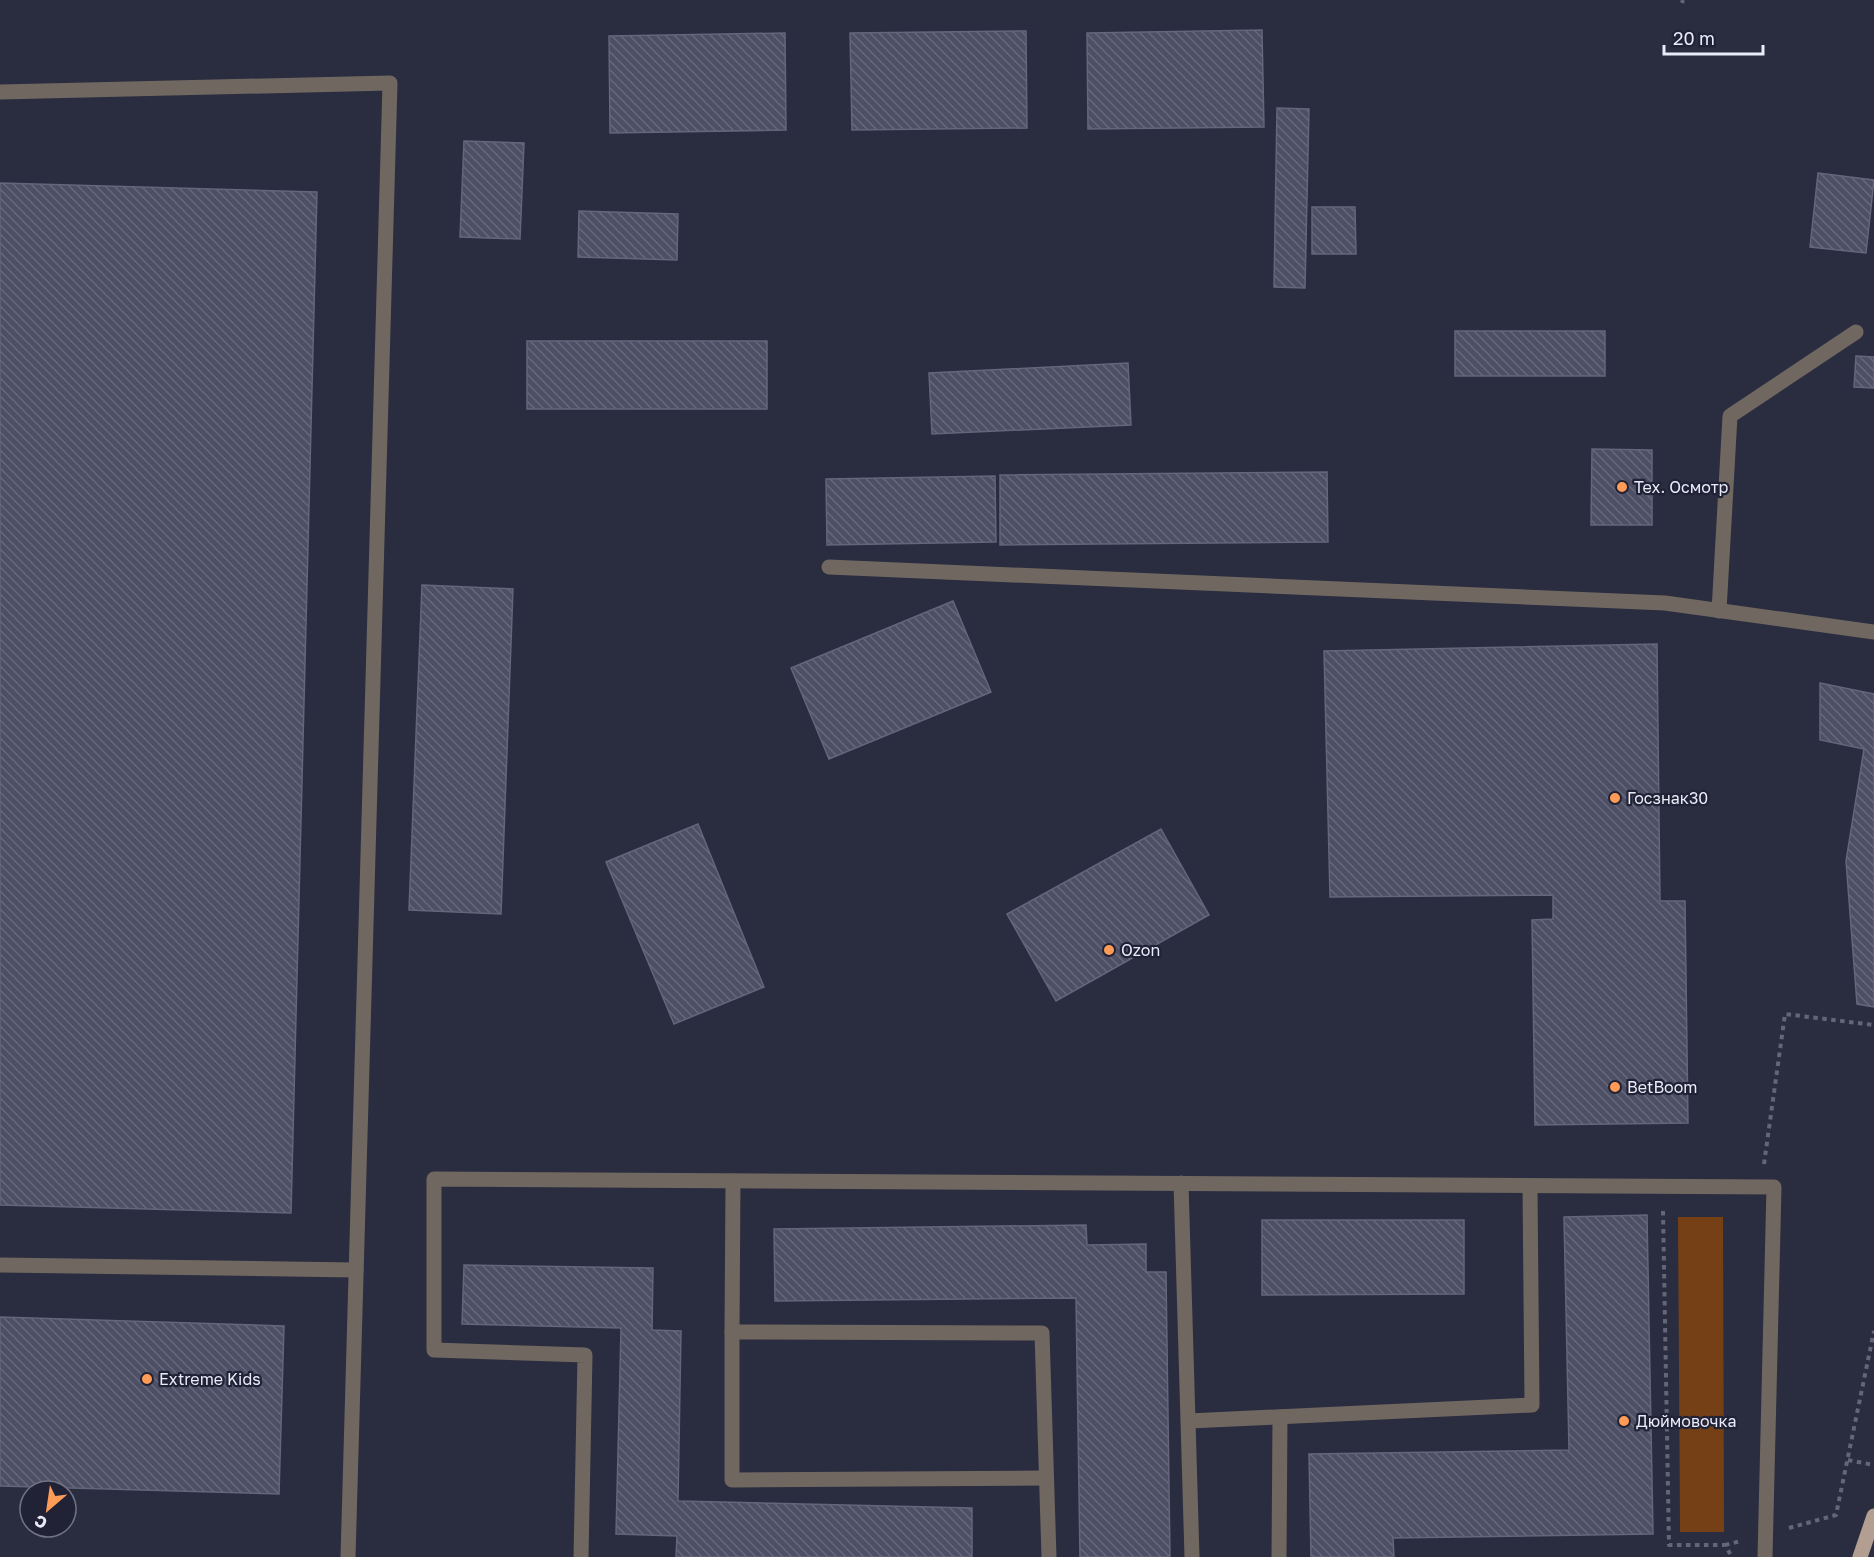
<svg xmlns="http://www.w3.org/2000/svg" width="1874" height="1557" font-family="'Golos Text',sans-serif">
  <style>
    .grass { fill: #764017 }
    .building { fill: url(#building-back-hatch); stroke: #64667c; stroke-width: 1.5 }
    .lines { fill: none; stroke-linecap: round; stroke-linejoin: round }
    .path { stroke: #646677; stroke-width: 4; stroke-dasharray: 4.5 4.5; stroke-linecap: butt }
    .minor { stroke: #706760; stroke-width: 15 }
    .major { stroke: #b39e92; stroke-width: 15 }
    .poi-dot { fill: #fe9c57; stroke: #212235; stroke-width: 2 }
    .labels { text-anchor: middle; stroke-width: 4.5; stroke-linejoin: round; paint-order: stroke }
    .poi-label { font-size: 16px; fill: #e9ebf8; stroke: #212235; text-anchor: start }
  </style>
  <defs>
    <pattern id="building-back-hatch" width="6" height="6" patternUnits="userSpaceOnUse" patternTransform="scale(1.5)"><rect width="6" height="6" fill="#4d4f65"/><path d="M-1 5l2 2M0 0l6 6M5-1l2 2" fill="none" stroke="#67687c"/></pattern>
  </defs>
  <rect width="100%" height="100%" fill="#2a2c3f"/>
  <path class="grass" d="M1678,1217H1723L1724,1532H1680Z"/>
  <g class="building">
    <path d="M1262,30L1264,127L1088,129L1087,33Z"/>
    <path d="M1026,31L1027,128L852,130L850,33Z"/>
    <path d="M785,33L786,130L610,133L609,36Z"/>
    <path d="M1277,108L1309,109L1305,288L1274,287Z"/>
    <path d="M464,141L524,143L520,239L460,237Z"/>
    <path d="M1818,173L1874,180L1866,253L1810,247Z"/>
    <path d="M0,183L317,192L291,1213L0,1205Z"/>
    <path d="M1312,207H1355L1356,254H1312Z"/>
    <path d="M579,211L678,214L677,260L578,257Z"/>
    <rect x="1455" y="331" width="150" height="45"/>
    <rect x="527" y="341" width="240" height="68"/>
    <path d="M1856,356L1874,357V388L1854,387Z"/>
    <path d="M1128,363L1131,425L932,434L929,373Z"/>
    <path d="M1592,449L1652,450V525H1591Z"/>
    <path d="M1327,472L1328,542L1000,545V475Z"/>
    <path d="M995,476L996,542L827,545L826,479Z"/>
    <path d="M422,585L513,589L501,914L409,910Z"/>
    <path d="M953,601L991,692L829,759L791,668Z"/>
    <path d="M1657,644L1660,901H1685L1688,1123L1535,1125L1532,920L1553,919V895L1330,897L1324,651Z"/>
    <path d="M1820,683L1874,694V1007L1857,1004L1846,861L1864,749L1820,740Z"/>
    <path d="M698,824L764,987L674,1024L606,862Z"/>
    <path d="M1161,829L1209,915L1056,1001L1007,914Z"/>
    <path d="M1647,1215L1653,1534L1393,1538L1394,1557H1311L1309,1454L1569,1450L1564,1217Z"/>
    <path d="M1262,1220H1464V1294L1262,1295Z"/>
    <path d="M1086,1225L1087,1245L1146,1244V1272H1166L1170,1557H1080L1076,1298L775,1301L774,1229Z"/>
    <path d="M464,1265L653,1268L652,1330L681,1331L678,1501L972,1508V1557H676L677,1536L616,1534L621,1328L462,1324Z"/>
    <path d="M0,1317L284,1326L279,1494L0,1486Z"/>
  </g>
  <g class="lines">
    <g class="path">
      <path d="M1682,3L1683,0"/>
      <path d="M1764,1164L1785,1014L1874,1025"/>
      <path d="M1663,1211L1669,1545H1725L1732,1557"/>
      <path d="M1848,1460L1874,1465"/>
      <path d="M1789,1528L1836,1515L1874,1331"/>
      <path d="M1725,1545L1741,1541"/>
    </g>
    <g class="minor">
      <path d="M0,92L390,83L348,1557"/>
      <path d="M829,567L1665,603L1874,632"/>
      <path d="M1719,611L1730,416L1856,332"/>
      <path d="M733,1181L732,1332L1042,1333L1049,1557"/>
      <path d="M1181,1183L1192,1557"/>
      <path d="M0,1265L356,1270"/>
      <path d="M732,1332V1480L1046,1478"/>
      <path d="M1189,1421L1532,1405L1530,1186"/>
      <path d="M581,1557L585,1355L434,1350V1179L1774,1187L1765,1557"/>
      <path d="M1279,1557L1280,1417"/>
    </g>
    <path class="major" d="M1860,1557L1874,1516"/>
  </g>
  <g class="poi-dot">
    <circle cx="1622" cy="487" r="6"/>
    <circle cx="1615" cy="798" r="6"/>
    <circle cx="1109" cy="950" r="6"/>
    <circle cx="1615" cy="1087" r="6"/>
    <circle cx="147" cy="1379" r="6"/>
    <circle cx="1624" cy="1421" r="6"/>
  </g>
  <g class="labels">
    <g class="poi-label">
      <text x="1634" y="493">Тех. Осмотр</text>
      <text x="1627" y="804">Госзнак30</text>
      <text x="1121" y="956">Ozon</text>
      <text x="1627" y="1093">BetBoom</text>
      <text x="159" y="1385">Extreme Kids</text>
      <text x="1636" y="1427">Дюймовочка</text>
    </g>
  </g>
  <g transform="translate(48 1509) rotate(209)"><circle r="28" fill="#212235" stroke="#717283" stroke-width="1.5"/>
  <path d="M0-4.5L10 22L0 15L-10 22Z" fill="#fe9c57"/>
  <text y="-9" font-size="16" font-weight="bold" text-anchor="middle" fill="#e9ebf8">С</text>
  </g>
  <path d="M1664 45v9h99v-9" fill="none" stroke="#e9ebf8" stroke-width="3"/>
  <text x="1673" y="45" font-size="18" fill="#e9ebf8" stroke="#212235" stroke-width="4.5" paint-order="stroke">20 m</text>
</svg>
